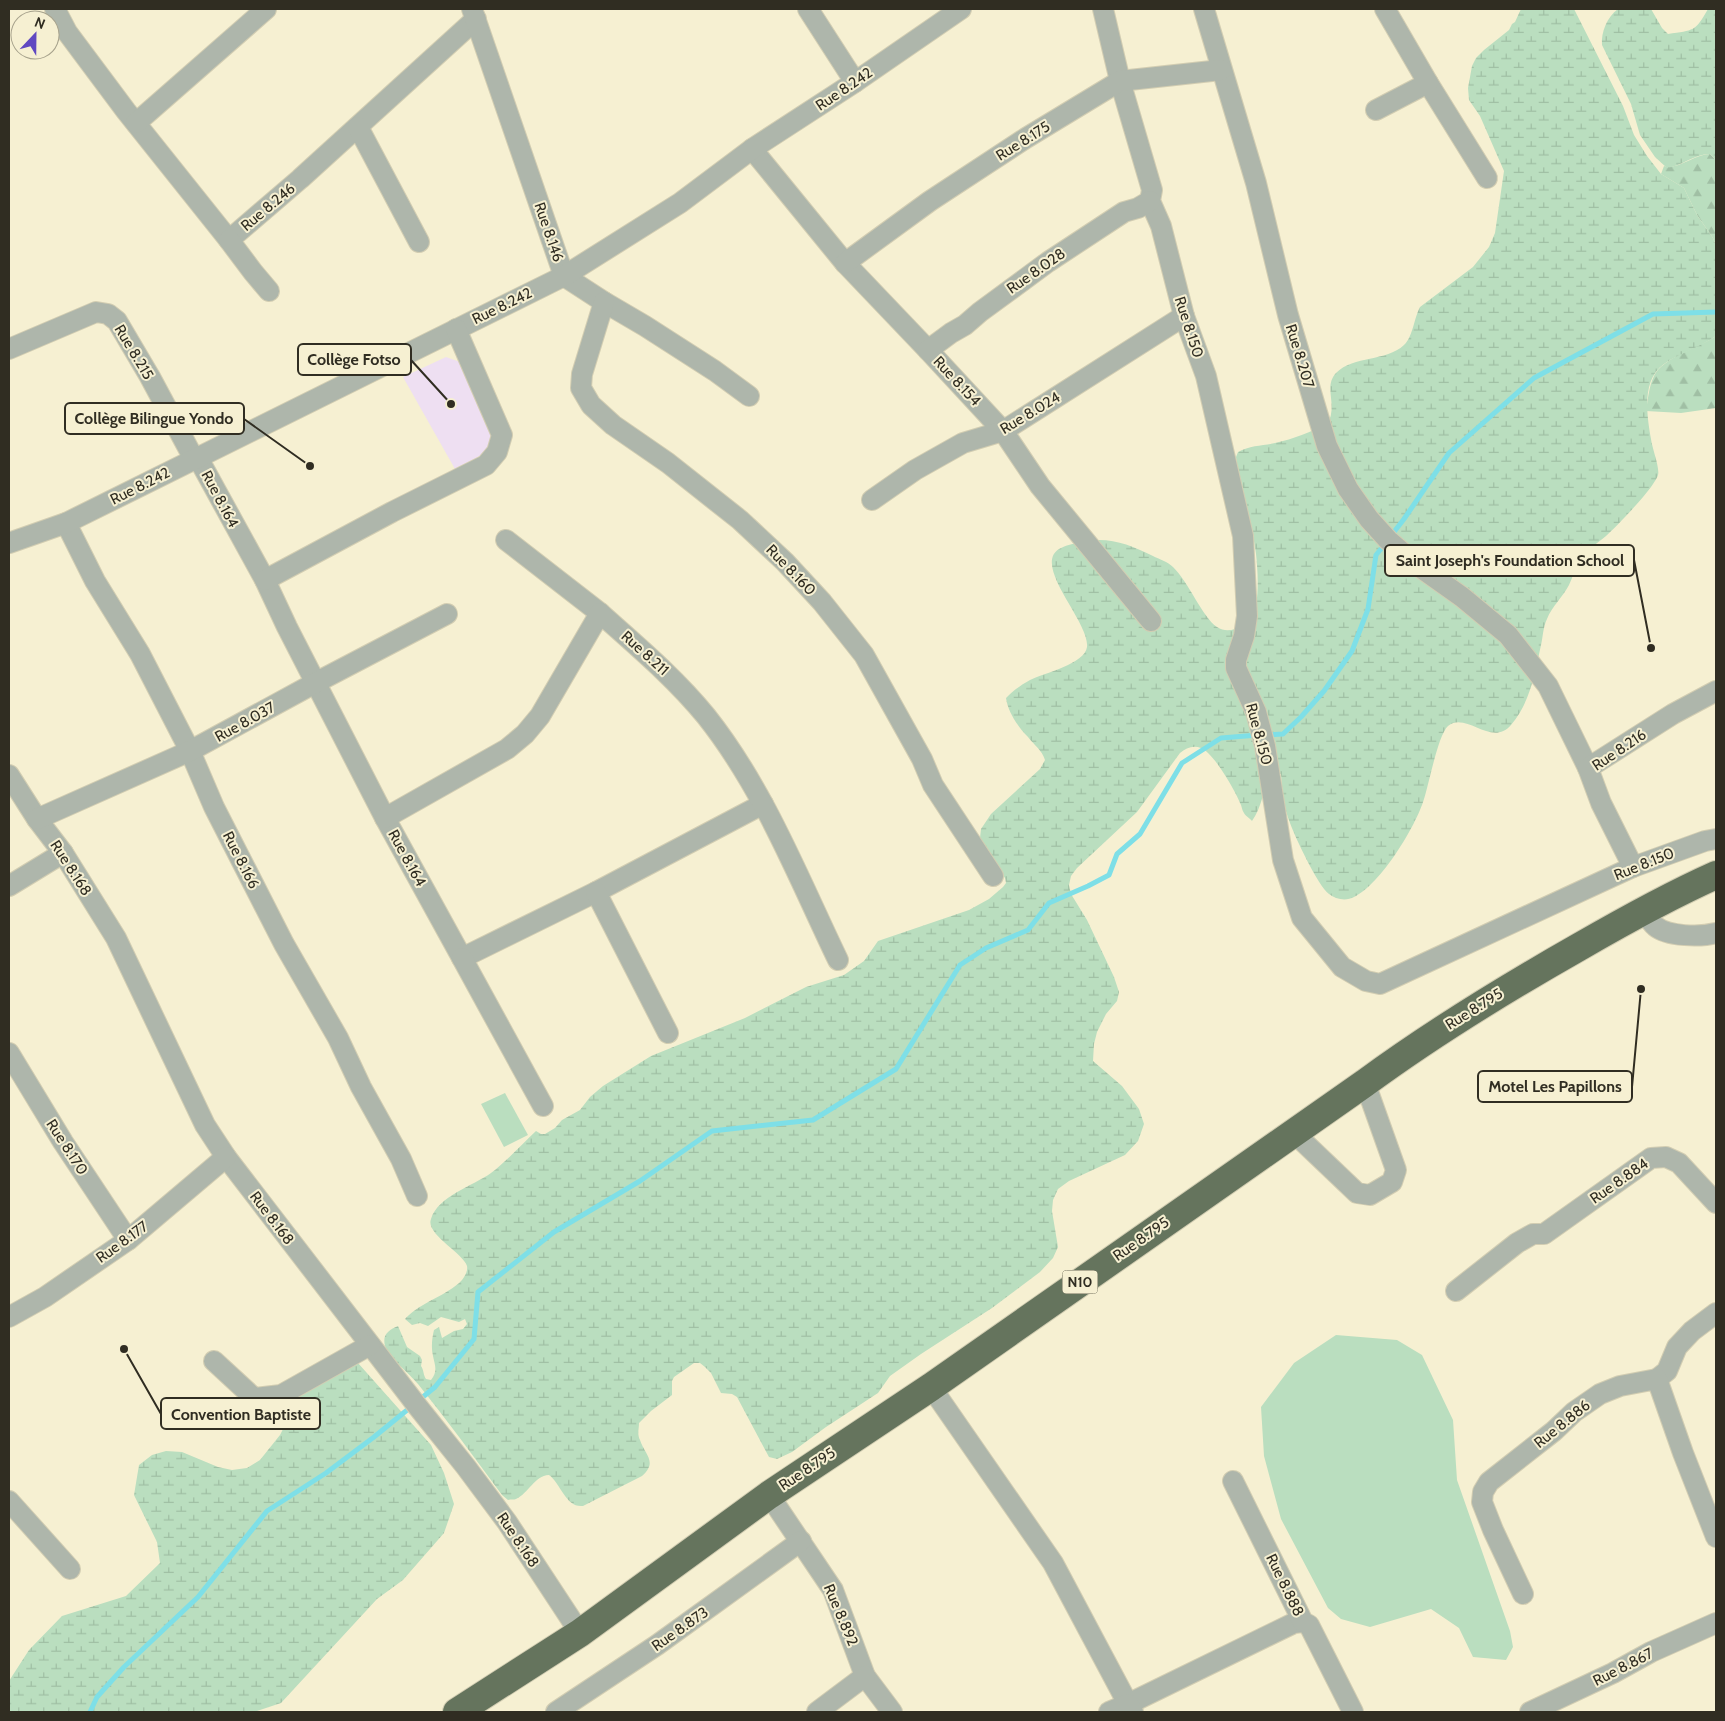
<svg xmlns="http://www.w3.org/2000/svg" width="1725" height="1721" font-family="Cabin,sans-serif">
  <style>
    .education { fill: #eedff2 }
    .grass { fill: #badebf }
    .forest { fill: url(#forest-firs) }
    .wetland { fill: url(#wetland-marsh) }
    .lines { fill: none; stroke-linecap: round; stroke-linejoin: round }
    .stream { stroke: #7edfe7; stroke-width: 5 }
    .minor-casing { stroke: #d2cdb2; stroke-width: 22 }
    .highway-casing { stroke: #d2cdb2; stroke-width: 30 }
    .minor { stroke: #aeb6ab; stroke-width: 20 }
    .highway { stroke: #65745d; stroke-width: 28 }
    .labels { text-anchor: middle; stroke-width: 4; stroke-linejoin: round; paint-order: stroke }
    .shield { fill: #f6f0d2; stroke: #6b6857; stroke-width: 1 }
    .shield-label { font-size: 14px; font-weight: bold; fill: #302d22 }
    .street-label { font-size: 15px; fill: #302d22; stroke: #f6f0d2 }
    .leader { fill: none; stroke: #302d22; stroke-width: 2 }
    .callout-dot { fill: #302d22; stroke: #f6f0d2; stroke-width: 2 }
    .callout { fill: #f6f0d2; stroke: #302d22; stroke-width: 2 }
    .callout-label { font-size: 16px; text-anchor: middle; font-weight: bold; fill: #302d22 }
  </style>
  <defs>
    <pattern id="forest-firs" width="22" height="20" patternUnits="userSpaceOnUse" patternTransform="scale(1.25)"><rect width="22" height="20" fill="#badebf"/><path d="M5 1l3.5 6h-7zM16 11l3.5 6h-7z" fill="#a0bfa4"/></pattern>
    <pattern id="wetland-marsh" width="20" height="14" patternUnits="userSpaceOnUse" patternTransform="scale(1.25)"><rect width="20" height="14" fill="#badebf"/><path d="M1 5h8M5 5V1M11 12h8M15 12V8" fill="none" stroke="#a0bfa4"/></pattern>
  </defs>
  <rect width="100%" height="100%" fill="#f6f0d2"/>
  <path class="education" d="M446,357L463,363L494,426L491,450L455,469L403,377Z"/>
  <g class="grass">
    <path d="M505,1093L528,1135L504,1147L481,1104Z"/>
    <path d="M1336,1335L1397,1340L1422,1355L1453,1420L1457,1480L1510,1631L1513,1647L1506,1660L1473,1657L1459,1628L1431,1609L1370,1627L1341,1619L1328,1608L1281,1519L1264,1456L1261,1407L1294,1363Z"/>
  </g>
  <g class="forest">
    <path d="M1710,154L1716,160V246L1713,238L1697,215L1684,188L1661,174L1664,166C1676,171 1695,154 1710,154Z"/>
    <path d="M1716,336V408L1681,413L1646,411C1648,399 1649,386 1654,376C1662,358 1700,347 1716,336Z"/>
  </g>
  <g class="wetland">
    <path d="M1521,9H1574L1623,106L1634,135L1647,156L1661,174L1684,188L1697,215L1713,238L1716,246V336C1700,347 1680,353 1664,364C1641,380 1647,416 1651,439C1652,448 1660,468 1658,475C1654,488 1618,525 1606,536C1596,545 1587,548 1579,560C1575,568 1573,577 1569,585C1563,597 1552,606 1547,619C1543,627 1543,637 1541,645C1535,673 1530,703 1511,725C1491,748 1467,711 1448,726C1438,735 1429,784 1424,799C1416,826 1381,884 1354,897C1347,901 1336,900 1329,894C1318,886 1295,837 1290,823C1284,808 1282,791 1281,774L1274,775C1262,788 1263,806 1252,821C1250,818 1245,816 1244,813C1242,810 1242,808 1241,805C1236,792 1214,753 1201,748C1193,745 1186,748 1180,753L1137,812L1077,868L1071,876L1069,885L1071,894L1087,920L1114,977L1119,992L1117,1001L1106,1014L1097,1032L1094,1044L1093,1061L1122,1086L1139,1109L1144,1124L1138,1141L1125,1155L1069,1181L1058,1189L1053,1200L1052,1211L1058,1247L1053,1258L1040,1272L992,1308L921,1354L890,1376L878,1393L826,1427L792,1452L777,1459L769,1457L737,1397L732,1394L721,1393L711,1373L705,1367L700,1363H694L674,1377L672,1381V1395L651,1411L639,1423C639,1429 637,1434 640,1440C645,1455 658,1462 642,1476L583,1506C566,1508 561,1484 549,1475C534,1476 529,1493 516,1499C514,1500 511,1499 508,1500L502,1495C474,1457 447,1420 418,1384C409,1373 389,1358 385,1346C382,1334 389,1330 398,1326L407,1347L420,1356L422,1360L421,1366C424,1370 423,1375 426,1379L431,1380C438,1371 435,1366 433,1356C431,1348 432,1338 434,1330L439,1327L442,1338L454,1331L463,1329L467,1324L465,1319L459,1322L441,1317L428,1326L420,1323L412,1325L405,1319C422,1301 447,1296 462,1280C465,1276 468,1271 467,1266C463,1253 425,1234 431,1219C438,1196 473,1186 491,1173C507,1161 521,1145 536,1131L541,1134H545L555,1128L562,1120L580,1110L590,1097L603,1086L651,1056L745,1018L806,987L844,975L864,961L878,941L969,910L989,899L1003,887L1006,883L1005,878L982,846L980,838L981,829L991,814L1040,769L1045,760C1042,750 1034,745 1028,737C1018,727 1008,712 1006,698C1014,690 1021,685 1030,680C1044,673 1085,664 1087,647C1090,622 1032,566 1059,549C1066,545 1073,544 1081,542C1108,536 1129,544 1153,556C1159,559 1168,562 1173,567C1188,581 1203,618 1217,627C1223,631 1229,631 1235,629C1241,628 1248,627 1251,621C1260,604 1258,572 1256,554C1254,534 1247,517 1242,498C1239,485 1238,471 1236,457L1238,452C1250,445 1262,446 1275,443C1294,439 1310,432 1327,424C1328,421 1331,417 1331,414C1334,399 1325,385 1336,373C1354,355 1386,362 1404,345C1413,337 1414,318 1420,307L1473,267L1489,247L1495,233L1504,171L1480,116L1469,100L1468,88L1472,66L1476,58L1484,50L1509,30L1512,24L1515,22Z"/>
    <path d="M1618,9H1651L1662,28L1668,34C1694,30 1695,32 1708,9H1716V160L1710,154C1694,154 1682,166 1667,168L1655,157L1640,135L1631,104L1602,45C1601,32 1607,17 1618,9Z"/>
    <path d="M350,1354L431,1445L444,1473L454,1504L444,1533L403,1580L377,1599L281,1703L254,1712H9V1681L29,1650L62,1616L126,1596L160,1563L157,1542L134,1495L139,1465L152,1455L166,1451L182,1452L218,1467L232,1470L247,1468L260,1460L280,1435L308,1380Z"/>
  </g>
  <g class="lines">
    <g class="stream">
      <path d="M1390,537L1404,519L1449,453L1534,378L1653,314L1716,312"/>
      <path d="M1266,735L1283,734L1301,717L1324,691L1352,651L1368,609L1376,555L1385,544"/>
      <path d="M418,1401L435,1387L474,1339L478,1292L554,1232L640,1181L712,1131L813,1120L896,1069L960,965L986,948L1028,930L1049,903L1088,886L1109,875L1117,854L1140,834L1182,763L1221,738L1258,735"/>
      <path d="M90,1712L97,1697L124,1667L198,1597L267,1511L326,1473L374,1437L412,1406"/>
    </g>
    <defs>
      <g id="minor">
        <path d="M55,9L67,32L126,111L229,240L300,179L476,19"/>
        <path d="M472,9L564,276L604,302L645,326L715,371L749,396"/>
        <path d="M808,9L855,82"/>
        <path d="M1103,9L1120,81L1152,190L1150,201L1161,226L1184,316L1206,376L1243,536L1247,616L1244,636L1236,660V668L1256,712L1265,746L1283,860L1302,918L1342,967L1366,981L1380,984L1633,867L1705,841L1716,839"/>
        <path d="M1204,9L1256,183L1288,315L1327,446L1348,489L1369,519L1388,540L1417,565L1462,597L1508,635L1548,686L1588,768"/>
        <path d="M1428,83L1487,178"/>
        <path d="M1376,110L1428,83L1385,9"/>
        <path d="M136,123L266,9"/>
        <path d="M358,127L419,242"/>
        <path d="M752,149L845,263L928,350L1003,431L1040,486L1151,621"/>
        <path d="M229,240L253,272L269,291"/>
        <path d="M845,263L930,201L1026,138L1120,81L1221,70"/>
        <path d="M604,302L582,374L581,388L591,405L613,425L668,463L740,520L785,562L822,602L864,655L922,759L933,785L993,876"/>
        <path d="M9,349L96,312L108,314L117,321L150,377L194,459"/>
        <path d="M928,350L951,333L965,325L980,312L1048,262L1124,212L1138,208L1150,201"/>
        <path d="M198,458L265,580L287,627L385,818L462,958L596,892L763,804"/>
        <path d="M872,500L915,470L963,443L1003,431L1184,316"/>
        <path d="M66,523L95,581L140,654L190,751L214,807L284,944L338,1038L361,1087L401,1159L417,1196"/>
        <path d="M506,540L600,613"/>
        <path d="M9,543L66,523L564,276L680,203L752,149L855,82L961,9"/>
        <path d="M265,580L392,512L486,465L497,452L502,435L456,329"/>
        <path d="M9,775L37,819L63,853L116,938L205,1125L226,1157L418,1407L466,1467L507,1522L580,1633"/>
        <path d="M385,818L507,749L525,734L540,716L600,613C637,646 675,678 706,716C764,789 798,877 838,960"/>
        <path d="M37,819L190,751L315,683L447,614"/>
        <path d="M1633,867L1601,803L1588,768L1673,714L1716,691"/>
        <path d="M9,886L63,853"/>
        <path d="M596,892L668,1033"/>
        <path d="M1644,910C1647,915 1651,923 1655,926C1668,937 1701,937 1716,933"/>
        <path d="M462,958L543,1106"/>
        <path d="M9,1053L63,1142L128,1240"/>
        <path d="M1293,1132L1357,1193L1370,1195L1392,1182L1396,1170L1365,1083"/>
        <path d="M1456,1291L1517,1243L1533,1234H1544L1651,1158L1666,1157L1679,1163L1716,1203"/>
        <path d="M9,1317L45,1297L128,1240L226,1157"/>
        <path d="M214,1361L254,1398L281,1395L370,1345"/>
        <path d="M1657,1379L1667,1371L1677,1347L1692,1331L1716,1313"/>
        <path d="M931,1387L1053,1563L1128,1704L1294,1623L1303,1622"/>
        <path d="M1233,1481L1303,1622L1309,1625L1353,1712"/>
        <path d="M769,1495L833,1590L865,1676L892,1712"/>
        <path d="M9,1501L70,1569"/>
        <path d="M1523,1594L1493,1530L1482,1502L1483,1492L1489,1482L1554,1431L1574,1412L1600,1394L1620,1386L1657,1379L1683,1453L1716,1537"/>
        <path d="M556,1712L657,1645L801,1541"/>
        <path d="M817,1712L865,1676"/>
        <path d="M1109,1712L1128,1704L1133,1712"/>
        <path d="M1530,1712L1613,1673L1651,1652L1716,1623"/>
      </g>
      <path id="highway" d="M457,1712L580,1633L769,1495L931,1387L1365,1083C1433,1033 1505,989 1579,947C1624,921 1669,896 1716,875"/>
    </defs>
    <use href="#minor" class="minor-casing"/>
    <use href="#highway" class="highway-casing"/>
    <use href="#minor" class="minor"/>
    <use href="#highway" class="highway"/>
  </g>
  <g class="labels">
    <rect class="shield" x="1062.5" y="1270.5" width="35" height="23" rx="4"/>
    <g class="shield-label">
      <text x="1080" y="1287">N10</text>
    </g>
    <g class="street-label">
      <text transform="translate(844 89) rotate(-34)" y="5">Rue 8.242</text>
      <text transform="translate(1023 141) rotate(-32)" y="5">Rue 8.175</text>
      <text transform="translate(268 207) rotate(-40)" y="5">Rue 8.246</text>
      <text transform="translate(549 232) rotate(71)" y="5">Rue 8.146</text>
      <text transform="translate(1036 271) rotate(-35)" y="5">Rue 8.028</text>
      <text transform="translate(502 306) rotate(-26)" y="5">Rue 8.242</text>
      <text transform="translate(1189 327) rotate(72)" y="5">Rue 8.150</text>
      <text transform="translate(134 352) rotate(59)" y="5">Rue 8.215</text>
      <text transform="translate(1300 356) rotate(73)" y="5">Rue 8.207</text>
      <text transform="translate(957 381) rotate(47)" y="5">Rue 8.154</text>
      <text transform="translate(1030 413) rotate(-31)" y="5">Rue 8.024</text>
      <text transform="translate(140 486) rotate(-27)" y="5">Rue 8.242</text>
      <text transform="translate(220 499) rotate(62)" y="5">Rue 8.164</text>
      <text transform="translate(791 570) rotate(46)" y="5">Rue 8.160</text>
      <text transform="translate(645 653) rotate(42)" y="5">Rue 8.211</text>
      <text transform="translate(245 722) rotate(-29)" y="5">Rue 8.037</text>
      <text transform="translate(1259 734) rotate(75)" y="5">Rue 8.150</text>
      <text transform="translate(1619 750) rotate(-34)" y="5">Rue 8.216</text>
      <text transform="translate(407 858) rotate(61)" y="5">Rue 8.164</text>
      <text transform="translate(241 860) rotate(63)" y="5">Rue 8.166</text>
      <text transform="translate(1644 864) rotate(-22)" y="5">Rue 8.150</text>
      <text transform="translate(71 868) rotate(57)" y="5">Rue 8.168</text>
      <text transform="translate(1474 1009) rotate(-32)" y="5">Rue 8.795</text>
      <text transform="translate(67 1147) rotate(57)" y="5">Rue 8.170</text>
      <text transform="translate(1619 1181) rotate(-35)" y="5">Rue 8.884</text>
      <text transform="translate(272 1218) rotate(53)" y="5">Rue 8.168</text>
      <text transform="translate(1141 1239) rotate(-35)" y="5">Rue 8.795</text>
      <text transform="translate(122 1242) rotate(-36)" y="5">Rue 8.177</text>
      <text transform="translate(1562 1424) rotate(-39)" y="5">Rue 8.886</text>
      <text transform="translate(807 1469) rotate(-34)" y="5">Rue 8.795</text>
      <text transform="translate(518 1540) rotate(56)" y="5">Rue 8.168</text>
      <text transform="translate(1285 1585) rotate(64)" y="5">Rue 8.888</text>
      <text transform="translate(841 1615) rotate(67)" y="5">Rue 8.892</text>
      <text transform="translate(680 1629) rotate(-35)" y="5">Rue 8.873</text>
      <text transform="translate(1623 1667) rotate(-27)" y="5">Rue 8.867</text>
    </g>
  </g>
  <path class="leader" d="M451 404L411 360M310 466L244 419M1651 648L1634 560M1641 989L1632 1087M124 1349L161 1414"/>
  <g class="callout-dot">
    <circle cx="451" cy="404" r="5"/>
    <circle cx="310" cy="466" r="5"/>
    <circle cx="1651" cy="648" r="5"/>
    <circle cx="1641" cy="989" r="5"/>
    <circle cx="124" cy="1349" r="5"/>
  </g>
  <g class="callout">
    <rect x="298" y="344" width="113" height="31" rx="5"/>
    <rect x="65" y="403" width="179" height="31" rx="5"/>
    <rect x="1385" y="545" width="249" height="31" rx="5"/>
    <rect x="1478" y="1071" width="154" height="31" rx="5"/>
    <rect x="161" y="1398" width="159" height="31" rx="5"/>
  </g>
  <g class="callout-label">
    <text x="354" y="365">Collège Fotso</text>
    <text x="154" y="424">Collège Bilingue Yondo</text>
    <text x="1510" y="566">Saint Joseph's Foundation School</text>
    <text x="1555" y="1092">Motel Les Papillons</text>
    <text x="241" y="1420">Convention Baptiste</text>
  </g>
  <rect width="1725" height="1721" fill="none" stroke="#302d22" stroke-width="20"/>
  <g transform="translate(35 35) rotate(22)"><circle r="24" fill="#f6f0d2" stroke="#a7a28c"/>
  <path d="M0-4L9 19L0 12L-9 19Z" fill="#6048c1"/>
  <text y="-8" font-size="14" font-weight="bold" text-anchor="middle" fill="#302d22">N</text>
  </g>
</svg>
